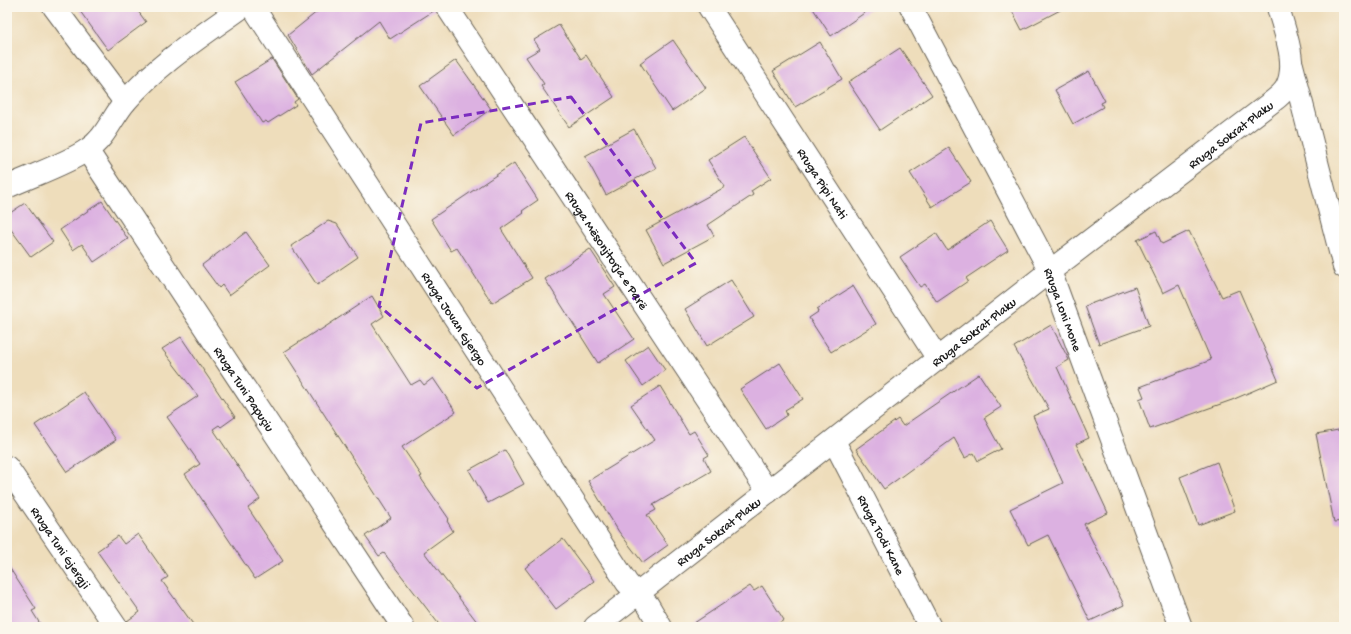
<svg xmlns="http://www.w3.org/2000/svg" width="1351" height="634" font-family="'Gochi Hand',sans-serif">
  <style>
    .building { fill: #dcb1e1 }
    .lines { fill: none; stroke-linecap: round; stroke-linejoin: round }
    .minor-casing { stroke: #666054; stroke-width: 24 }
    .minor { stroke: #fff; stroke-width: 22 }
    .marked { fill: none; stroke: #7b2cbf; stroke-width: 3; stroke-dasharray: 8 5; stroke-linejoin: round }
    .labels { text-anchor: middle; stroke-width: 4; stroke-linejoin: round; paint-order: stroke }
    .street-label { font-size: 13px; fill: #1c1c1c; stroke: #fbf7ec }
  </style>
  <rect width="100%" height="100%" fill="#fbf7ec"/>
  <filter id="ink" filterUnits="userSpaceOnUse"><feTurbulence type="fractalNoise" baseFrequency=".025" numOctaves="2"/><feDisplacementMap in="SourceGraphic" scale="8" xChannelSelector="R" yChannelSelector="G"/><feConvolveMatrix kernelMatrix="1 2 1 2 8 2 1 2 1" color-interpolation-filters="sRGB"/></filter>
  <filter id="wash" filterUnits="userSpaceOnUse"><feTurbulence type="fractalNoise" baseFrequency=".012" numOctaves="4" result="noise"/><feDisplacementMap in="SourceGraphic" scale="16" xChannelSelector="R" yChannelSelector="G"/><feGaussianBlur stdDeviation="0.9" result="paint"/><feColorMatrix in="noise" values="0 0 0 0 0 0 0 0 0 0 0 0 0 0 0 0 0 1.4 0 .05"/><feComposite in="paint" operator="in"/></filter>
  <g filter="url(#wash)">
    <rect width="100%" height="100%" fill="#edb"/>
    <g id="blocks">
      <g class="building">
        <path d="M77,7H135L146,22L108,50Z"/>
        <path d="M323,7H435V10L390,39L379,21L312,74L288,35Z"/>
        <path d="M812,7H873L831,36Z"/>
        <path d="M1010,7H1066L1022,30Z"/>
        <path d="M559,25L581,59L586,55L614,97L569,127L541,86L544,84L526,57L540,49L534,40Z"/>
        <path d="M673,40L706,88L672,111L640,63Z"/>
        <path d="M820,42L842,79L795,107L773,71Z"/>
        <path d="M900,48L932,95L880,130L848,82Z"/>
        <path d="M272,59L298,99L294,102L296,105L268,123L266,121L262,123L235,82Z"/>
        <path d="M456,60L491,109L454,135L420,86Z"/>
        <path d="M1089,71L1105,101L1101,103L1103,107L1073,124L1055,90Z"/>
        <path d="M634,129L656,168L606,195L585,156Z"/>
        <path d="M744,137L771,178L751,191L753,195L708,225L714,236L664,263L646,230L725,187L708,160Z"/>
        <path d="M949,148L971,182L932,207L910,173Z"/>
        <path d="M514,163L538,200L522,211L524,213L501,229L532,278L492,303L457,248L451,251L431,219Z"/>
        <path d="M102,201L128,239L94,262L82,244L73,250L60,230Z"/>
        <path d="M25,203L53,242L31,257L7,224V215Z"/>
        <path d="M328,221L337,224L358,257L317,285L291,246Z"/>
        <path d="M990,221L1008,250L966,278L968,281L937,302L925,284L920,287L900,257L936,233L947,250Z"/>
        <path d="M1156,231L1162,244L1189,231L1222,297L1239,290L1278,380L1232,400L1150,429L1139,399L1144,397L1140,387L1211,360L1179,285L1163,293L1137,240Z"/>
        <path d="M246,232L270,265L229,295L222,285L219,288L202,265Z"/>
        <path d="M590,249L615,287L604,294L634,339L598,363L545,279Z"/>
        <path d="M731,280L754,317L707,346L685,309Z"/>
        <path d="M853,286L876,324L831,352L809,318L818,312L817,309Z"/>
        <path d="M1135,287L1149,326L1099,344L1085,306Z"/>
        <path d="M372,296L384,316L372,324L411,385L420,380L424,385L433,378L456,412L402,447L422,476L420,477L449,519L447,521L453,531L424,552L481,627H441L384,553L379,556L365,536L391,518L284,352L318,330L319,331Z"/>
        <path d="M1051,325L1069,360L1057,367L1089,438L1076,444L1108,513L1084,524L1124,605L1090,621L1048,535L1028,545L1010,509L1063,483L1033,416L1049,409L1014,347Z"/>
        <path d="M181,337L235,417L221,427L219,425L213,429L260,499L248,508L283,561L255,579L185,474L200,464L167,417L198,396L162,349Z"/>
        <path d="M648,345L665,370L643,386L626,361Z"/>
        <path d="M780,363L803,399L785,410L787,415L766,429L740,389Z"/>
        <path d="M979,374L1001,407L984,418L1001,449L978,461L974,453L965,458L954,438L884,489L856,449L898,419L903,426Z"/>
        <path d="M660,386L689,434L694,431L709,455L704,458L711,471L653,505L656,510L647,515L668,545L643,563L619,532L588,481L655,440L631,405Z"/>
        <path d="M84,392L116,440L67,472L35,425Z"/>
        <path d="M1344,429V521L1334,522L1316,434Z"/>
        <path d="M505,450L524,484L488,503L469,470Z"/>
        <path d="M1217,462L1235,511L1198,525L1180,477Z"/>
        <path d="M138,534L168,577L162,581L195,627H128L127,621L140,612L97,551L118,536L124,544Z"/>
        <path d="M563,539L594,581L556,609L525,568Z"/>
        <path d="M7,564L36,609L32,611L42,627H7Z"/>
        <path d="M750,586L754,591L762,586L784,620L773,627H688Z"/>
      </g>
    </g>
  </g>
  <g filter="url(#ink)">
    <use href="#blocks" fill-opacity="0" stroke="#666054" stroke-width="1"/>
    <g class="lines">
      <defs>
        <g id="minor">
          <path d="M54,7L125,102"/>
          <path id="s1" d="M253,7L627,583L648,605L661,627"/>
          <path id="s2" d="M447,7L768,492"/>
          <path id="s3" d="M709,7L938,359"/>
          <path id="s4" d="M911,7L1050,271L1181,627"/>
          <path d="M1292,65L1344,267"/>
          <path id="s5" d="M87,150L403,627"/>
          <path d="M7,187C31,176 66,164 87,150C106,138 112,117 126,101C159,63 202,36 242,7"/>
          <path id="s6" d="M834,441L930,627"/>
          <path id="s7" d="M7,467L116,627"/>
          <path id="s8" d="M595,627L1050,271L1273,101C1277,98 1283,93 1286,88C1299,64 1284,31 1278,7"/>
        </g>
      </defs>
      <use href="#minor" class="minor-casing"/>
      <use href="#minor" class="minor"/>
    </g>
  </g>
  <path class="marked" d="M571,97L696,263L477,388L379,306L421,123Z"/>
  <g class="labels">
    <g class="street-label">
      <text dy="5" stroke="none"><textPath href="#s8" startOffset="804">Rruga Sokrat Plaku</textPath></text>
      <text dy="5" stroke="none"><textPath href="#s3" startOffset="210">Rruga Pipi Nati</textPath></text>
      <text dy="5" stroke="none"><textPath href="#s2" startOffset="291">Rruga Mësonjtorja e Parë</textPath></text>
      <text dy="5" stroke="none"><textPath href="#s4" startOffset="339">Rruga Loni Mone</textPath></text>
      <text dy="5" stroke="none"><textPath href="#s1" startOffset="371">Rruga Jovan Gjergo</textPath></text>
      <text dy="5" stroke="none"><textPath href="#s8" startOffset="480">Rruga Sokrat Plaku</textPath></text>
      <text dy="5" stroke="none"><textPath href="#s5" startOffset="286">Rruga Tuni Papuçiu</textPath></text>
      <text dy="5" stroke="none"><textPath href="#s8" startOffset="156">Rruga Sokrat Plaku</textPath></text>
      <text dy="5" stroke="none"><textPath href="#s6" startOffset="105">Rruga Todi Kane</textPath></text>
      <text dy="5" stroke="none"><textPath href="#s7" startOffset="97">Rruga Tuni Gjergji</textPath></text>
    </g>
  </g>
  <rect width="1351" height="634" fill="none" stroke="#fbf7ec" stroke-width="24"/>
</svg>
